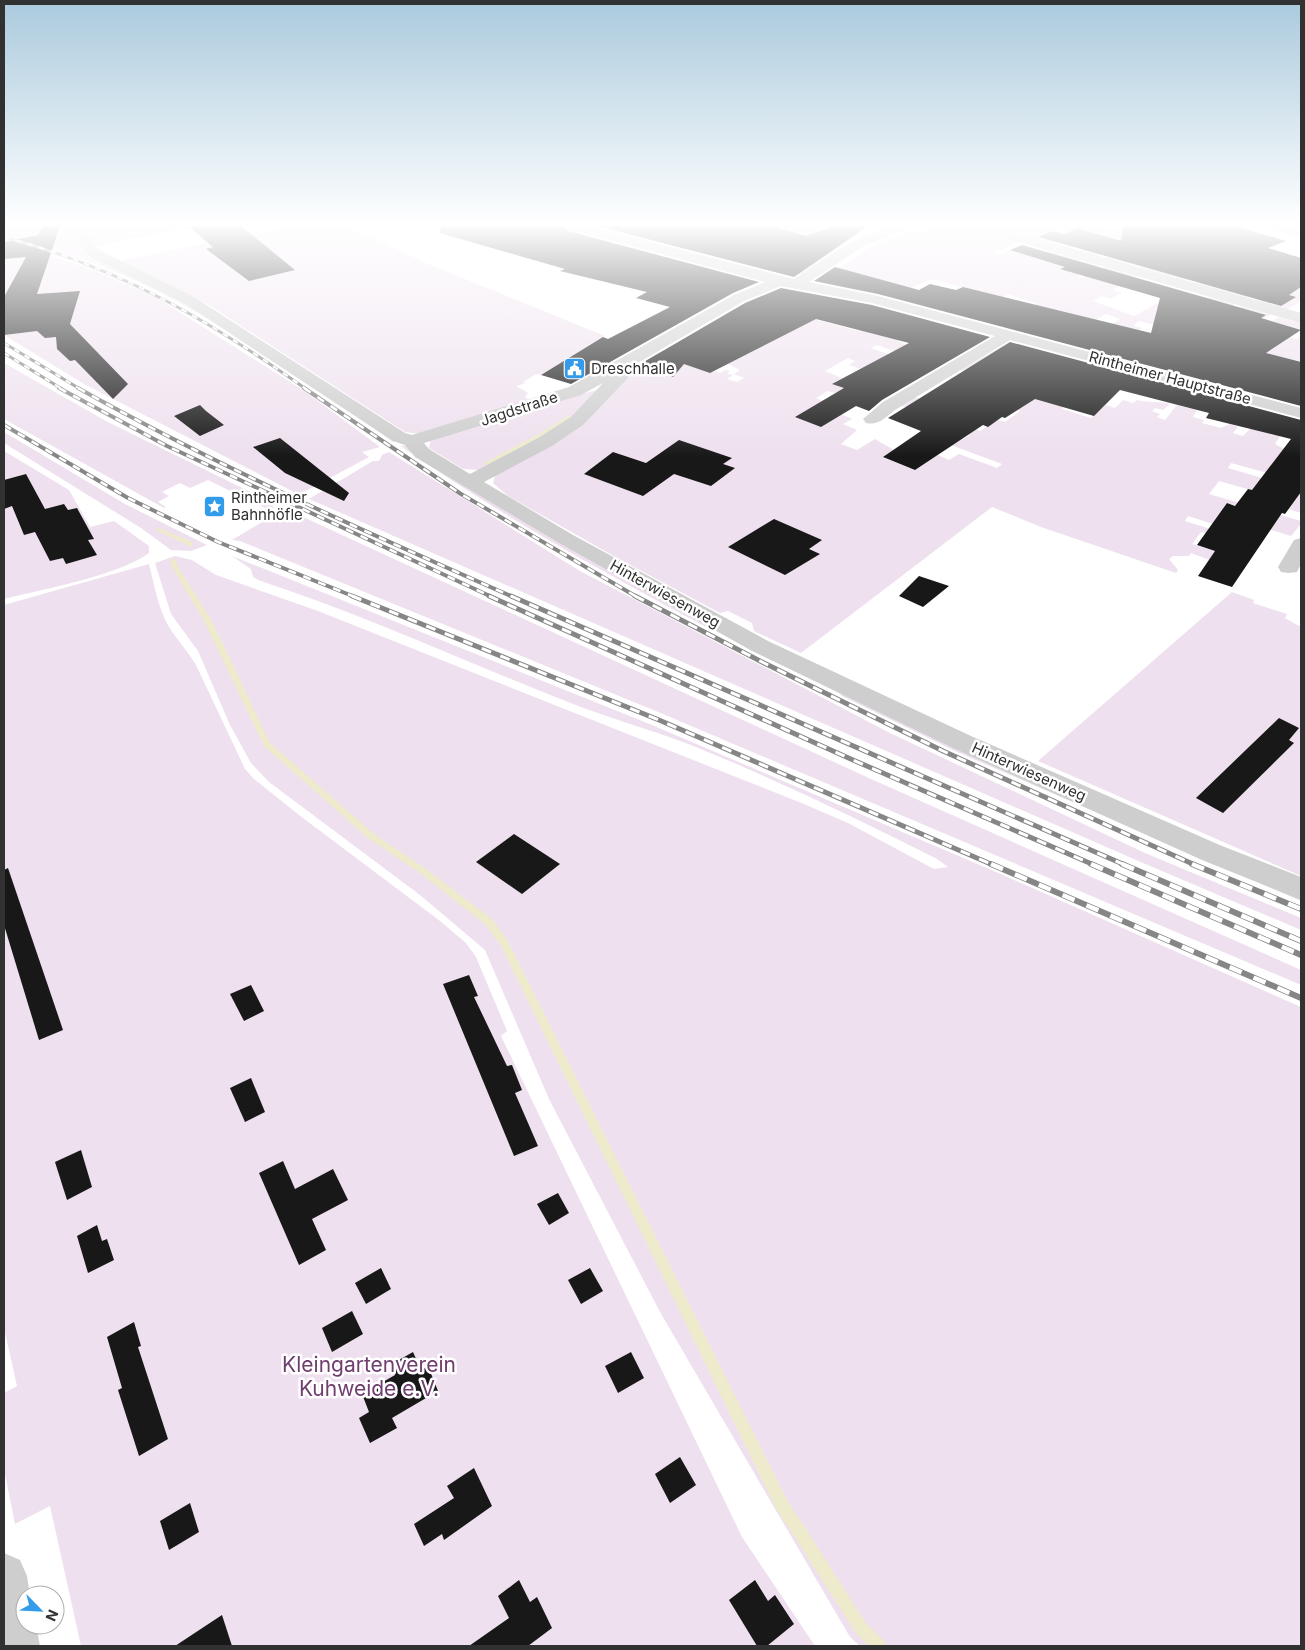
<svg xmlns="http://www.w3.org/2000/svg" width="1305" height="1650" font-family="Inter,sans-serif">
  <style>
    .green { fill: #eee0ee }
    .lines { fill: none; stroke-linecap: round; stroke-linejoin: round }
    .stream { fill: #eeeacc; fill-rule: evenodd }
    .building { fill: #181818 }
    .minor { fill: #cecece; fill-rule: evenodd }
    .rail-far3-casing { stroke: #868686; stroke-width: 3 }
    .rail-far2-casing { stroke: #868686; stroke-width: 4 }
    .rail-far1-casing { stroke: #868686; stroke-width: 5 }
    .rail-casing { stroke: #868686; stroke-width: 6 }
    .rail-far3 { stroke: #fff; stroke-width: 2; stroke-dasharray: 6; stroke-linecap: butt }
    .rail-far2 { stroke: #fff; stroke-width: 2.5; stroke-dasharray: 8; stroke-linecap: butt }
    .rail-far1 { stroke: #fff; stroke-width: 3; stroke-dasharray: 10; stroke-linecap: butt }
    .rail { stroke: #fff; stroke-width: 4.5; stroke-dasharray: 13; stroke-linecap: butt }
    .labels { text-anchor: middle; stroke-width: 5; stroke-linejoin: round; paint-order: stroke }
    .far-poi-label { font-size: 15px; fill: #313131; stroke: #fff; text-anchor: start }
    .far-street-label { font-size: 15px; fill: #313131; stroke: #fff }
    .near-park-label { font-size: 21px; fill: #6f3d6e; stroke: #fff }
  </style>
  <rect width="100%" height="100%" fill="#fff"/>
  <g class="green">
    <path d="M4,226H68L85,247L163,289L398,439L393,442C311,384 227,323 136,281C94,261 49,248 4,235Z"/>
    <path d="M81,226H197L97,246Z"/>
    <path d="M288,226H347L421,261L605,336L541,375L536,374L523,382L526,383L516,386L528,393L525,397L528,399L526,402L421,434L405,432L209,305L121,261Z"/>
    <path d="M766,226H827L822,228L850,239L803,273L794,275L817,239L794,232L789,234Z"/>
    <path d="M921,226H962L1019,242L993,253L1000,255L1010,250L1052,263L1046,253L1050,251L1097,265L1096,267L1076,261L1061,269L1080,275L1077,277L1083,278L1106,267L1138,276L1112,290L1121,293L1110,299L1102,296L1093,301L1134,316L1158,303L1163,305L1155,310L1163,313L1155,318L1178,325L1176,316L1210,297L1235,304L1228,308L1235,311L1243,306L1271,314L1263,320L1261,328L1279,317L1301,323V330L1282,325L1272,332L1297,339L1301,336V386L1262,376L1173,330L1139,321L1133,326L1142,328L1126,343L1109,326L1120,319L1106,314L1086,325L1027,309L1037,304L1008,294L997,302L976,291L931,279L891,297L832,285L837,281L827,273L832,269L836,270L870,247L913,229L919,231L926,229Z"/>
    <path d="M994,226L1245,229L1235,226H1259L1262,227L1236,237L1291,258L1296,256L1301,258V301L1287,310L1255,300L1287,281L1253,292L1246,298L1197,284L1206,279L1193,276L1185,280L1142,268L1146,266L1130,262L1126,264L1107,258L1133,246L1098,256L1081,251L1101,241L1077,228L1068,233L1058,228L1041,236L1053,240L1049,242Z"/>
    <path d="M4,241L94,270L157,298L303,390L380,447L362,452L369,457L302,493H296L84,384L4,335Z"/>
    <path d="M776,309L858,331L870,325L906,345L894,351L877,345L871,348L890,355L866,371L849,365L855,361L848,358L825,371L842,378L833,384L846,389L834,393L828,391L816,398L827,403L822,406L852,419L843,424L857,430L841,444L857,450L875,439L894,450L884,458L915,470L938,455L949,460L959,454L997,468L1002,464L951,445L970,435L968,432L900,405L913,397C937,402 957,422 980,431L998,420L1005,422L1020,411L1013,409L974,372L960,370L999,348L1011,344L1063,407L1062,409L1091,418L1106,405L1115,408L1123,400L1133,403L1137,400C1148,403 1159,401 1170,404L1163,410L1155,408L1152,411L1160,414L1157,417L1165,420L1177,405L1197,410L1193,417L1204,420L1202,423L1221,428L1230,424L1238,427L1233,433L1243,436L1251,428L1280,436L1275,444L1301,458V482L1231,463L1228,468L1262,478L1296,497L1301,488V513L1289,509L1293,502L1219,481L1209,494L1301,521V524L1291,536L1268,529L1274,517L1227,503L1213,524L1188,516L1185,521L1226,534L1222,538L1201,532L1192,544L1221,553L1215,562L1191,553L1189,556H1173L1169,559L1178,570L1176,573L1041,527L992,507L801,653L754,631L752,623L728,611L720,613L619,559L508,496L493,483L496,472L658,352L720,373L726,370L730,371L727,373L733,375L727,379L737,382L744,378L734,374L740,370L728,364L739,358Z"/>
    <path d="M4,363L108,422L275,504L272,506L274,507L269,510L208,480L190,488L180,483L162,492L169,496L158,502L166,507L164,508L4,419Z"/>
    <path d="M597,390L574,419L479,470L463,469L429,448L431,440L555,401Z"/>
    <path d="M4,432L125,504L207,545L191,551L171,550L141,528L4,443Z"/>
    <path d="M407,445L697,617L714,631C606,574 501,516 401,446Z"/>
    <path d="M4,451L69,490L90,527L114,521L149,546V553C117,576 44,589 4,599Z"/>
    <path d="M389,452L580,571L890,733L1145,853L1301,918V930L1143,863L309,499L373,461H379L382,455Z"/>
    <path d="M288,510L871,779L1301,970V985L663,714L240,541L232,540L274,515Z"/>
    <path d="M175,556L192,560L216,575L318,611L804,804L848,823L934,869L948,867L937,859C856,818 775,779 691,745C649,729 605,717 563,700C461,660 362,614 258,580L253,577L251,569L232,556L652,725L996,872L1301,1007V1646H860L850,1637L660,1312L549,1099L485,950L420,895L269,782L251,763L230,725L198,651L171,614L155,563Z"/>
    <path d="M149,564C154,584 158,608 169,627C177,640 188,651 196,665L245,769L254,779L299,815L440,921L466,943L476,957L507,1031L501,1036L742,1537L815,1646H81L50,1506L15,1524L4,1469V1393L17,1386L4,1328V605Z"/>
    <path d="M1232,592L1254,600L1253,603L1287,614L1285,618L1301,627V876L1038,761Z"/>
    <path d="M846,691L1301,896V901L955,751L840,695Z"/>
  </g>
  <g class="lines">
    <g class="stream">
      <path d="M567,416L572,417L545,435L487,465L482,464L541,433Z"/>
      <path d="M159,528L192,542L193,543L191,546H187L186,544L157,531L156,530Z"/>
      <path d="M173,558L176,560L178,567L212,621L270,743L374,834L426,869L492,919L508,941L786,1498L866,1623L884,1641L886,1646H869L856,1633L776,1508L501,946L486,925L420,873L368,838L264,746L204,621L172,567L170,560Z"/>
    </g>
  </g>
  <g class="building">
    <path d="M43,226H60L37,294L80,291L70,324L128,384L113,399L75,360L70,361L57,349L56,337L45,338L37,331L4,335V297L26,257L4,259V242L38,235Z"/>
    <path d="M188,226H241L295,270L249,281L206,249L213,247Z"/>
    <path d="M441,226H564L568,231L759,282L733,293L571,384L541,375L603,337L608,339L670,307L636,298L647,292L560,271L565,269L440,233Z"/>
    <path d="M597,226H772L806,236L834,226H868L794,277Z"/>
    <path d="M1123,226H1235L1286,241L1268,248L1301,258V287L1289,295L1296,297L1281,306L1039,237L1052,231L1065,234L1077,228L1121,241Z"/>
    <path d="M1022,245L1266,315L1261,318L1301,330L1266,353L1301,362V406L878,294L814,281L835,267L919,290L930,284L956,290L963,287L1151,333L1160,298L1060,269L1065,267L1010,250Z"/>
    <path d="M781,288L872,305L990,337L882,400L869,411L856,406L821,427L795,417L844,388L832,384L909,343L816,319L710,373L684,364L673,377L642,363L745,303Z"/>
    <path d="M1010,342L1301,420V492L1285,514L1282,513L1232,587L1198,576L1215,551L1197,545L1227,503L1235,506L1248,489L1252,490L1291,439L1206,418L1209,413L1120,390L1094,416L1035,399L1005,418L1002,417L988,427L983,425L915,470L883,457L921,431L888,418Z"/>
    <path d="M200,405L206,411L224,425L200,436L174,416Z"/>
    <path d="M280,438L349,493L344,501L285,473L253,447Z"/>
    <path d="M679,440L732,458L723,464L735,468L711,486L674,474L643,496L584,474L613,452L646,463Z"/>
    <path d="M26,474L45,509L64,504L68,510L77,508L94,539L88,540L97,555L66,564L63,558L50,561L35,532L24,535L12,506L4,509V480Z"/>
    <path d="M774,519L822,540L809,549L820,554L785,575L728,547Z"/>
    <path d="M919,576L949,586L923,607L899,596Z"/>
    <path d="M1279,718L1299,728L1289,740L1294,743L1223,813L1196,798Z"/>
    <path d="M514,834L560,864L522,894L476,862Z"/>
    <path d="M8,868L63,1030L39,1040L4,925V870Z"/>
    <path d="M469,975L478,996L474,997L507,1066L512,1065L522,1090L515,1093L538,1146L514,1156L443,984Z"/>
    <path d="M251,985L264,1011L244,1021L230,994Z"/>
    <path d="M251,1078L265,1112L245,1122L230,1088Z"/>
    <path d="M81,1150L92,1187L67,1200L55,1162Z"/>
    <path d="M283,1161L295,1189L333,1169L348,1200L312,1219L326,1250L299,1265L259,1173Z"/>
    <path d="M558,1193L569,1213L549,1225L537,1204Z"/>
    <path d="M97,1225L102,1241L107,1239L114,1260L88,1273L77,1236Z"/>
    <path d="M381,1268L391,1289L366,1304L355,1283Z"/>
    <path d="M590,1268L603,1291L581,1304L568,1280Z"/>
    <path d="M352,1311L363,1334L332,1352L322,1328Z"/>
    <path d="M134,1322L141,1346L138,1347L168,1439L139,1456L118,1390L122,1388L107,1337Z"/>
    <path d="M413,1352L421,1370L428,1366L438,1391L392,1418L397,1428L370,1443L359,1418L369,1412L362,1394L395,1375L390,1365Z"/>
    <path d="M631,1352L644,1378L618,1393L605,1366Z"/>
    <path d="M680,1457L696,1485L670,1503L655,1474Z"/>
    <path d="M474,1468L492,1506L444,1540L442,1534L424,1546L414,1524L454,1498L447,1486Z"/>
    <path d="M190,1503L199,1532L169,1550L160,1521Z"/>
    <path d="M519,1580L530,1602L537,1597L552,1628L528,1646H469L509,1618L498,1596Z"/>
    <path d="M755,1580L768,1601L775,1595L794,1624L767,1646H757L729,1600Z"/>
    <path d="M222,1615L232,1646H175Z"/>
  </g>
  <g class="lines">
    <g class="minor">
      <path d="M67,226H81L99,250L194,297L405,433L412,435L569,387L734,295L765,282L568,229L566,226H589L794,279C830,256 865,226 910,226L908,229L862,247L809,282L878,296L1301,408V418L1010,340L895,410C886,417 878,426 866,423L863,419L883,402L995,336L872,303L781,286L744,301L626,370L630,374L628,378L583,425L552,446L484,482L573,535L768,641L971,736L1222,846L1301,877V900L1202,860L953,748L752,651L559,543L415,457L405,445L393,441L184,303L89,256ZM603,383L571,417L538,438L470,474L429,449L424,443L581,395Z"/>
      <path d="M971,226H993L1301,313V323L973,229Z"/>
      <path d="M1270,226H1292L1301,229V237L1272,229Z"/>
      <path d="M1301,538V564L1297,572L1289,573L1281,572L1278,567L1294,540Z"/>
      <path d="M4,1553L20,1560L27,1576L30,1595H25V1625H36L40,1646H4Z"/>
    </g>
    <defs>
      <g id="rail-far3">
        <path d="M4,237C122,269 207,319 306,389"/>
        <path d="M4,343L80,389"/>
        <path d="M4,353L62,389"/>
      </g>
      <g id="rail-far2">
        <path d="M59,388L167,446L492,597"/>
        <path d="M78,388C219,467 366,532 513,597"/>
        <path d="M304,388L461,494L637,597"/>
        <path d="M4,425L128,498L218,542L355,597"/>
      </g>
      <g id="rail-far1">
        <path d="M352,596L659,720L993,865"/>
        <path d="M489,596L853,760L1094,865"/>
        <path d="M511,596L1125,865"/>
        <path d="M635,596L764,663L943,751L1195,865"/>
      </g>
      <g id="rail">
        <path d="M991,864L1301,998"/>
        <path d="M1091,864L1301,955"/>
        <path d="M1122,864L1301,941"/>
        <path d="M1192,864L1301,909"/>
      </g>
    </defs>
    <use href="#rail-far3" class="rail-far3-casing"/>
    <use href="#rail-far2" class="rail-far2-casing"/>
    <use href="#rail-far1" class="rail-far1-casing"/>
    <use href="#rail" class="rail-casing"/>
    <use href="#rail-far3" class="rail-far3"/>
    <use href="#rail-far2" class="rail-far2"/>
    <use href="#rail-far1" class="rail-far1"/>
    <use href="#rail" class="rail"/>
  </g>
  <linearGradient id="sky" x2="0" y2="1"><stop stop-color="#aacadd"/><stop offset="0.49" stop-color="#fff"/><stop offset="1" stop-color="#fff" stop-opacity="0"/></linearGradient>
  <rect width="1305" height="457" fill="url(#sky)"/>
  <defs>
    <symbol id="civic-square" viewBox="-11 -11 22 22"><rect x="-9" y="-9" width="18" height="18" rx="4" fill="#329bea" stroke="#fff"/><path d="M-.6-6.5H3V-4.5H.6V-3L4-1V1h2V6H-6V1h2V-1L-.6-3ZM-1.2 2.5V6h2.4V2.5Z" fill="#fff"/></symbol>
    <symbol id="sight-square" viewBox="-11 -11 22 22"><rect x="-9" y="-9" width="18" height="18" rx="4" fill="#329bea" stroke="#fff"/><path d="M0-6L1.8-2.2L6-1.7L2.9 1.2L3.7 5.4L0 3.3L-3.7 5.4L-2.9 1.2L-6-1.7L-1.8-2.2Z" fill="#fff"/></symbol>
  </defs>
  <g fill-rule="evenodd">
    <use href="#civic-square" x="562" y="356" width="25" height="25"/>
    <use href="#sight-square" x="202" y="494" width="25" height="25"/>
  </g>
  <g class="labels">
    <g class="far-poi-label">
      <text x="591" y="374">Dreschhalle</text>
      <text x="231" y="503">Rintheimer<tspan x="231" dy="17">Bahnhöfle</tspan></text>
    </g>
    <g class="far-street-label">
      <text transform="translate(1170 378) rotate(15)" y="5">Rintheimer Hauptstraße</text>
      <text transform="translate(519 409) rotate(-18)" y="5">Jagdstraße</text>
      <text transform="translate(665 594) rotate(29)" y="5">Hinterwiesenweg</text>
      <text transform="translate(1029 772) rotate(24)" y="5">Hinterwiesenweg</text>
    </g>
    <g class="near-park-label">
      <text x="369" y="1372">Kleingartenverein<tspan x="369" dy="24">Kuhweide e.V.</tspan></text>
    </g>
  </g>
  <rect width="1305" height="1650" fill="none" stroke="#313131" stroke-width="10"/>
  <g transform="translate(40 1610) rotate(114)"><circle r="24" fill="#ffffff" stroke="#adadad"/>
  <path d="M0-4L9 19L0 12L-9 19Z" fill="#329bea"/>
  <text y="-8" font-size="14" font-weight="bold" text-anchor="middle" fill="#313131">N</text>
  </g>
</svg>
